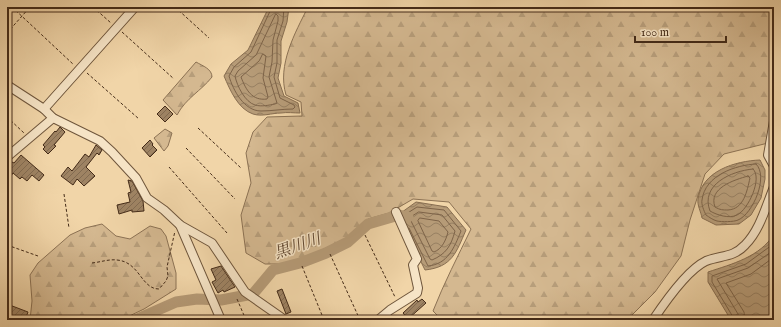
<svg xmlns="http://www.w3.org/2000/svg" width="781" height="327" font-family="'IM FELL English','Noto Serif JP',serif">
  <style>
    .forest { fill: url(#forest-firs); stroke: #8c7254 }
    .water { fill: url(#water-waves); stroke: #886e51 }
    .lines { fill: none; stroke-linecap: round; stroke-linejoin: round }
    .shore { stroke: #7d6348; stroke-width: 1 }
    .river { stroke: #b69b77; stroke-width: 11 }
    .building { fill: url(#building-hatch); stroke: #442b18 }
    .minor-casing { stroke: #6f563c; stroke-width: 10 }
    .path { stroke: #442b18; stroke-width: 1; stroke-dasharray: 3 2; stroke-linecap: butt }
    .minor { stroke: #f6e4c6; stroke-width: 8 }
    .labels { text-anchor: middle; stroke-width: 3; stroke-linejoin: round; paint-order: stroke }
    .water-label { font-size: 16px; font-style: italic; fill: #604730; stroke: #f6e4c6 }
  </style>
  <defs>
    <pattern id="forest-firs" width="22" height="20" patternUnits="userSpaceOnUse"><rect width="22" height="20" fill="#d4b890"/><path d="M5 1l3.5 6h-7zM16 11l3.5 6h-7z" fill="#b79e7b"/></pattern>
    <pattern id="water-waves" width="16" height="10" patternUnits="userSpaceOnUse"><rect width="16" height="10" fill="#b69b77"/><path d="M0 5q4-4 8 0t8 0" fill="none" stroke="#967f61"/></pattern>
    <pattern id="building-hatch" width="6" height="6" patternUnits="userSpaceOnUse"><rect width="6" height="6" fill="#9e8363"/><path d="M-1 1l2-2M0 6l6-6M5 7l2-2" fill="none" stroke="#826b51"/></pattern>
  </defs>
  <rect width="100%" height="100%" fill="#f1d5a8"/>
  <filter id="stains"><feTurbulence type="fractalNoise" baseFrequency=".005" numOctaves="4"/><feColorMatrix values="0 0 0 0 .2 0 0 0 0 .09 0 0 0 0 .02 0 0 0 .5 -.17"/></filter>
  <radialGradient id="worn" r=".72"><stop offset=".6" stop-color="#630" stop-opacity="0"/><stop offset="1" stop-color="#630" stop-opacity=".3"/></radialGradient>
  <g class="forest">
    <path d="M308,7H774V140L772,142L724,154L705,174L690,220L681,256L655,292L627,320H442L433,311C444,283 458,256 471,229L449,202L413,199L389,213L368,219L350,238L288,264H265L246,253L241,215L251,183L246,153L253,132L267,117L302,116L301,102L286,95C277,65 295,33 308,7Z"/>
    <path d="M196,62C203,66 212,69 212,77C201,91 186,98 177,115L163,100Z"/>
    <path d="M165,129L172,133L168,146L164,151L154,138Z"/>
    <path d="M102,224L116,236L130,239L150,226L161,229L166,236L176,273V289L144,309L121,320H30L32,301L30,275L38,263L70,235L85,228Z"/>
  </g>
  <g class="water">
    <path d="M269,7H289L287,22L281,41V63L278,78L284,96L298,103L300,113C294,113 287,112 281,113C272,113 262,117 253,114C238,109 230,90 224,76L231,64L248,50Z"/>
    <path d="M760,160L765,170V179L761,198L751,215L739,224L716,225L702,218C701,212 697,205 698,199C702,171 735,161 760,160Z"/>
    <path d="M416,202L447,207L466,230C456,253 452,267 425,270L398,215Z"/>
    <path d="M774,234V320H731L708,282V272C732,264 760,257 774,234Z"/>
  </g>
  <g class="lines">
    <g class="shore">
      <path d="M272,7L251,52L234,67L229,76C233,90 244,111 261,111C272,111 282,109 293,109L295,107L294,105L280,98L274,77L277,63V40L283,21L284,7"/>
      <path d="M276,14L278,16V21L273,40L272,62L269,77L277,103L275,104C269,105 262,107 255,105C245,102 237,86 235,76L238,71L256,55Z"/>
      <path d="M263,54L266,56L263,78L268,97L267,99C252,101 246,90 241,77L259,61Z"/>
      <path d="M756,164C769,176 753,214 738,220C734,222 721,222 717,221C713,220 709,217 706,215C704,211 701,204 702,200C705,175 736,165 756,164Z"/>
      <path d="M753,169C763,178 748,210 737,215C729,219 717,215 710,211C700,185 731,171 753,169Z"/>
      <path d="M748,176L750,178C747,191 744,209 728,210C723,210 720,210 715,207C708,188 734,180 748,176Z"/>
      <path d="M419,212L442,215L455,231C451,246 446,254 432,260L430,259L410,219L411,217Z"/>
      <path d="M403,216L417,207L444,210L461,231C454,248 448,264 428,266L409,228"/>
      <path d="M420,218L439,221L448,232C446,240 442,249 434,252L432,251L418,221Z"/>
      <path d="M734,320L733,317L712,282V276L746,264L772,245L774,242"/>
      <path d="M739,320L738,314L717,279L748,268L774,250"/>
      <path d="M745,320L744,312L726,283L751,274L774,257"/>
    </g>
    <path class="river" d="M135,320L176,302L197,299L221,300L253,294L273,270L300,263L326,253L348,242L368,224L399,215L408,217"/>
  </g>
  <g class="building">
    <path d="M165,106L173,114L165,122L157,114Z"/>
    <path d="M60,127L65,132L54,145L56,146L48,154L43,149L45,147L43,145L55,131L56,132Z"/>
    <path d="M150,140L153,144L152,145L157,150L150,157L142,148Z"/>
    <path d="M96,145L102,150L99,155L97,153L86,167L95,176L84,186L77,179L73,185L61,176L68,167L72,171L85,154L89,157Z"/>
    <path d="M21,155L44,175L39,181L32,175L27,181L22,177L20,179L13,173L11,176L7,173V168L12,162L14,163Z"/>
    <path d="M128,180L132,181L143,201L144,211L132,212V210L119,214L117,205L130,202L128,193L131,192Z"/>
    <path d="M221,266L235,287L224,292L223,290L218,293L212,282L216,280L211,269Z"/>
    <path d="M282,289L291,312L286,314L277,291Z"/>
    <path d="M422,299L426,303L408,319L403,313L417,300L418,302Z"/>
    <path d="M7,304L28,312L25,320H7Z"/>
  </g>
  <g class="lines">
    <defs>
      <g id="minor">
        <path d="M7,85L44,109L53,118L100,141L112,152L136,178L147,198L164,210L180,225L212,243L245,292L285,320"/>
        <path d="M44,109L135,7"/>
        <path d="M774,121L768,155L774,166"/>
        <path d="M7,157L53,118"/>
        <path d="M180,225L221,320"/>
        <path d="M378,320L390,310L417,293L418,288L413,265L417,259L396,212"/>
        <path d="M653,320C665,302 687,270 706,261C721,255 733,258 745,245C760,230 766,206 774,187"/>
      </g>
    </defs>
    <use href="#minor" class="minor-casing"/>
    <g class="path">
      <path d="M12,7L74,65"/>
      <path d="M93,7L111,23"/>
      <path d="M175,7L209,38"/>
      <path d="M122,32L174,79"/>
      <path d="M7,33L30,7"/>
      <path d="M87,73L139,119"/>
      <path d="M7,117L24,133"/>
      <path d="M198,128L241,168"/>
      <path d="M186,148L235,199"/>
      <path d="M169,167L227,233"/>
      <path d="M64,194L69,228"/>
      <path d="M365,235L395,297"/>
      <path d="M7,245L38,256"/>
      <path d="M330,254L360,320"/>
      <path d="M92,263C101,262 109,259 117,260C140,262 141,289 159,289L166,281L168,276L167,267L175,231"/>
      <path d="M302,266L324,320"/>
      <path d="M237,299L246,320"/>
      <path d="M157,318V320"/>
    </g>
    <use href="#minor" class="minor"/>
  </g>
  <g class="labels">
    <g class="water-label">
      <text transform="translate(297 245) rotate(-19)" y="6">黒川川</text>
    </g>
  </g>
  <rect width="781" height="327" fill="none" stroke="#f1d5a8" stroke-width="24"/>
  <rect x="8" y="8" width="765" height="311" fill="none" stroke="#442b18" stroke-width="2"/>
  <rect x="12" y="12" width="757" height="303" fill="none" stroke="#442b18"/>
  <path d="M635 36v6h91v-6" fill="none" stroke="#442b18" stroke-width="2"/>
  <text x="641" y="36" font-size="12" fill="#442b18" stroke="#f6e4c6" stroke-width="3" paint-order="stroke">100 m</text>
  <rect width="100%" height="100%" filter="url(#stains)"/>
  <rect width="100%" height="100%" fill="url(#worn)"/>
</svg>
